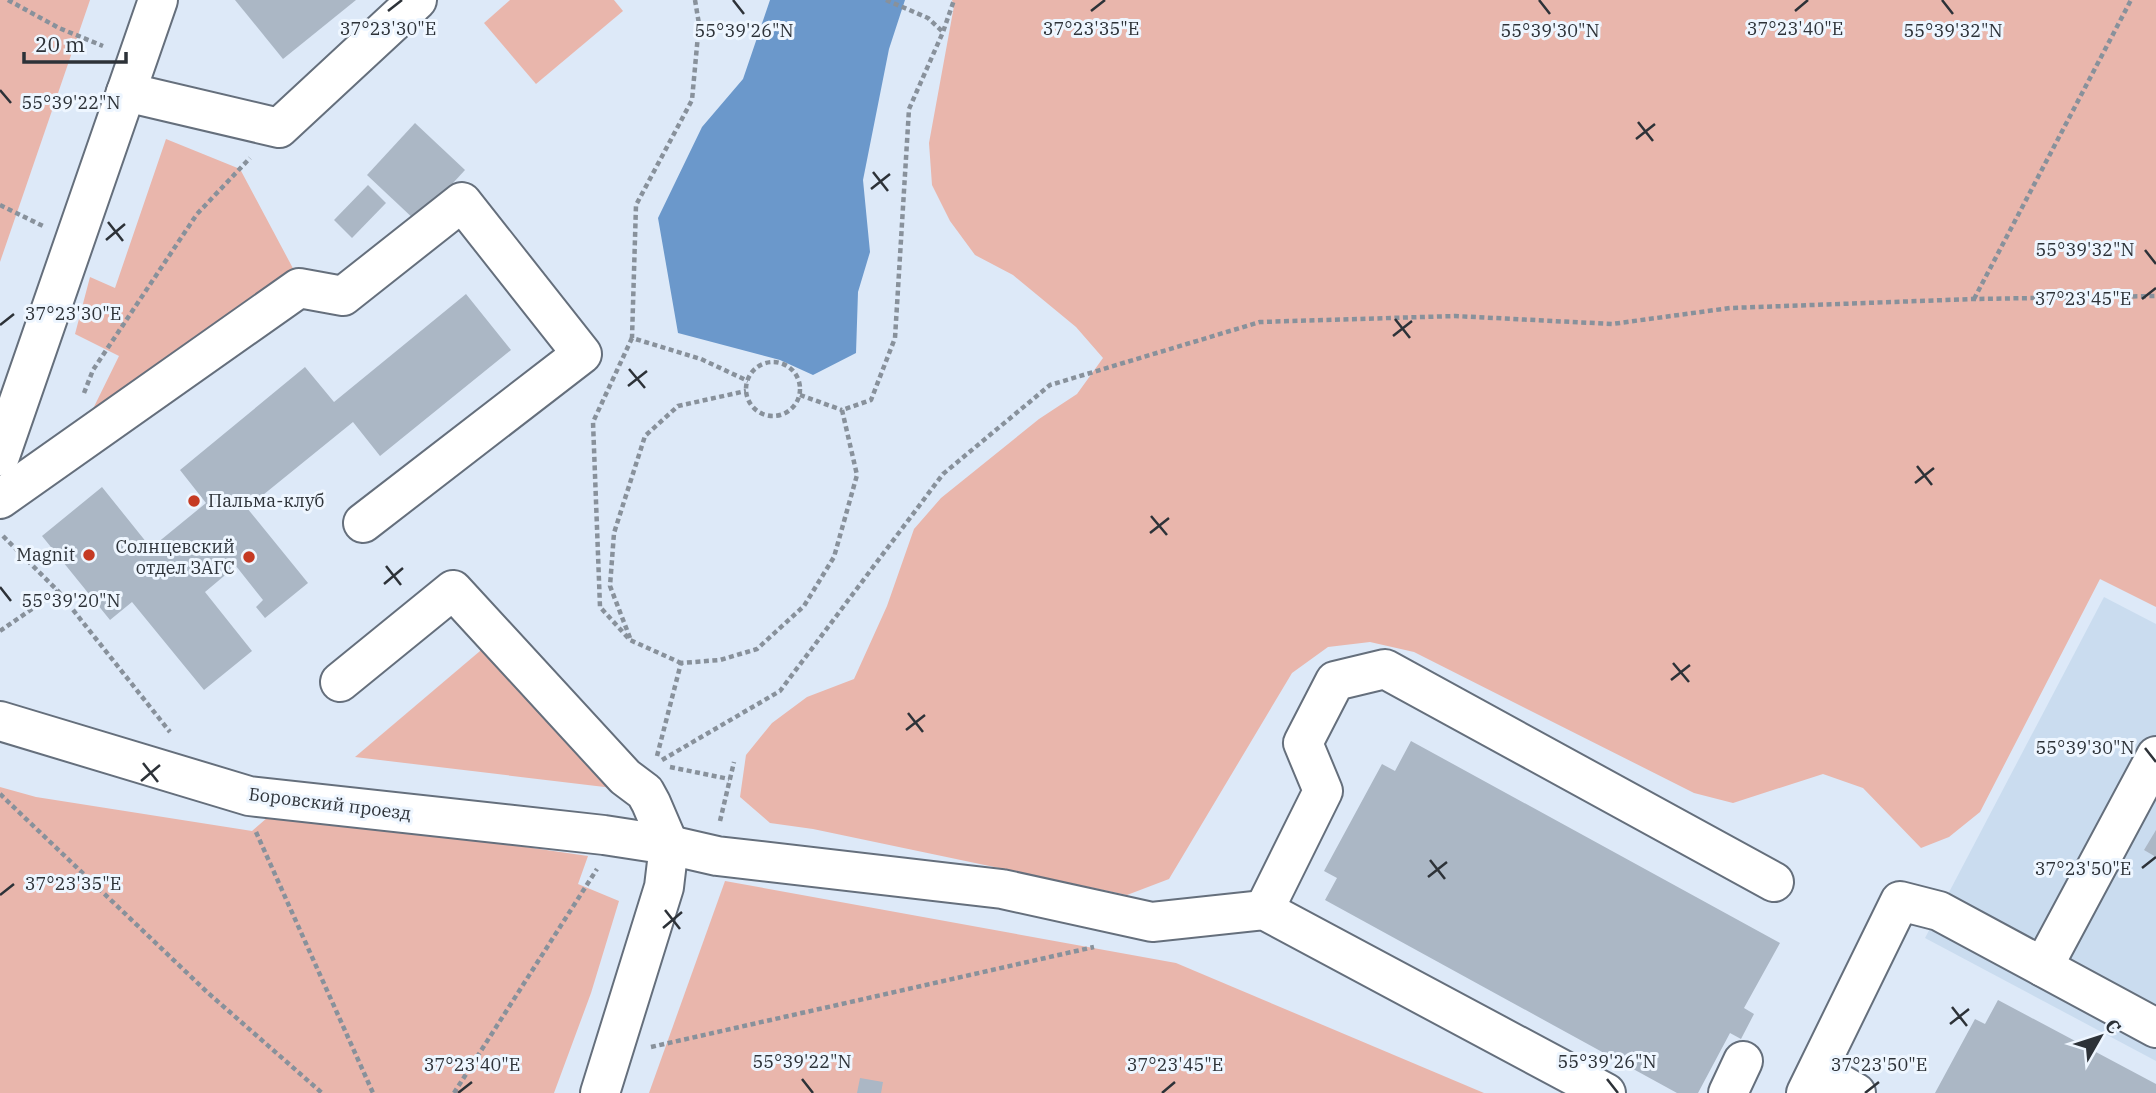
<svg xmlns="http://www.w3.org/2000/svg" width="2156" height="1093" font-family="'IBM Plex Serif',serif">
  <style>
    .built { fill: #cadcef }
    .green { fill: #e9b6ac }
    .water { fill: #6b98cb }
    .building { fill: #abb7c5 }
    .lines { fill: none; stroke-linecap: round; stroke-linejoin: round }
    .minor-casing { stroke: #656f7c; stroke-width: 42 }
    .path { stroke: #88919b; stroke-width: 4.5; stroke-dasharray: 5 3.5; stroke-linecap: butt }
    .minor { stroke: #fff; stroke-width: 38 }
    .ticks { fill: none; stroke: #2d3238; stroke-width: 2.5 }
    .poi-dot { fill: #c53a23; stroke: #eef6ff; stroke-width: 2.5 }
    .labels { text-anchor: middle; stroke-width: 6; stroke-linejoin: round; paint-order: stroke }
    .poi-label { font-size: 18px; fill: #2d3238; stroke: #eef6ff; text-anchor: end }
    .street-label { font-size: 18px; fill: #2d3238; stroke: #eef6ff }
    .ticks-label { font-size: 18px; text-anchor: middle; fill: #2d3238; stroke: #eef6ff; stroke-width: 6; stroke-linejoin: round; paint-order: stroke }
  </style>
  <rect width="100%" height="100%" fill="#dde9f8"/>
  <path class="built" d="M2104,597L2156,624V1061L1925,938Z"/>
  <g class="green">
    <path d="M0,0H90L0,262Z"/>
    <path d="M510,0H614L623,11L536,84L484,23Z"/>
    <path d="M952,0H2156V607L2100,579L1980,812L1949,837L1921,848L1863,788L1823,774L1733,803L1694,793L1414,652L1370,642L1328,647L1292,673L1169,879L1127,895L813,829L770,823L740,797L746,755L772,723L807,697L854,679L887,606L914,529L941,498L1039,419L1077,394L1103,358L1076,327L1013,275L975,255L950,221L932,185L929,143L954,6Z"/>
    <path d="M166,139L240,169L296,274L87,421L119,356L75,334L90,277L115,288Z"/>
    <path d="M493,640L613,788L355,757Z"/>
    <path d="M0,787L36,797L252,831L275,811L588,856L578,884L619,901L591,993L554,1093H0Z"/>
    <path d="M725,881L1176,963L1484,1093H649Z"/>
  </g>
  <path class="water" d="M770,0H905L889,49L863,180L870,252L858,292L856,353L813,375L780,360L678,333L658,218L702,127L743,79Z"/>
  <g class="building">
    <path d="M235,0H356L283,59Z"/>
    <path d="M415,123L465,170L417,222L367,175Z"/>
    <path d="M368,185L386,203L352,238L334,220Z"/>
    <path d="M466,294L511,350L380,456L353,422L247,508L308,583L265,618L256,607L263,600L236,566L205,592L252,651L204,690L132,602L110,620L42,536L102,487L151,548L206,503L180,470L305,367L334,402Z"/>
    <path d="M1411,741L1780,943L1744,1008L1754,1014L1741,1039L1730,1033L1698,1093H1677L1325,900L1337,878L1324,871L1382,764L1395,771Z"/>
    <path d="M2156,830V857L2144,850Z"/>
    <path d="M1998,1000L2156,1084V1093H1935L1975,1019L1985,1024Z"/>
    <path d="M860,1078L883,1082L881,1093H857Z"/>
  </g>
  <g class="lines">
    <defs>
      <g id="minor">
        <path d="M126,92L279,128L417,0"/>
        <path d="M0,456L158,0"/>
        <path d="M0,499L299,288L343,296L462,202L582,354L363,523"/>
        <path d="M340,682L453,590L625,777L645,792L651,803L669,845L664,887L600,1093"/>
        <path d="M0,721L249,796L604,835L669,845L717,856L1002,889L1152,922L1264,910L1606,1093"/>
        <path d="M1264,910L1323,791L1303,743L1335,681L1385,669L1774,882"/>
        <path d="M2043,967L2156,756"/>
        <path d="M1818,1071L1856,1093"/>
        <path d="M1728,1093L1743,1061"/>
        <path d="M1806,1093L1900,901L1939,911L2156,1028"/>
      </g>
    </defs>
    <use href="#minor" class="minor-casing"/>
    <g class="path">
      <path d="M8,0L59,28L103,46"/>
      <path d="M695,0L699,24L692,100L636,205L632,338L701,359L748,381"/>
      <path d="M886,0L928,18L943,32"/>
      <path d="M0,205L43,226"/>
      <path d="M1974,299L2131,0"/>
      <path d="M632,338L593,422L600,607L630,640L681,663"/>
      <circle cx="773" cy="389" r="27"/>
      <path d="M84,393L93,370L197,214L250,158"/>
      <path d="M800,395L842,410"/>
      <path d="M3,536L58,591L170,732"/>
      <path d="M0,631L58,591"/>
      <path d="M630,638L610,586L614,533L645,436L678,406L746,391"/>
      <path d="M657,756L681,663L720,660L757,649L804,606L834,557L857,475L842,410L871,400L895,338L909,109L943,32L954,0"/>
      <path d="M662,760L780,691L943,474L1050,385L1260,322L1455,316L1612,324L1730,308L1974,299L2156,296"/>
      <path d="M670,767L729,779"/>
      <path d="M0,794L207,992L322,1093"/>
      <path d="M720,821L734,762"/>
      <path d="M256,832L373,1093"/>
      <path d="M651,1047L1094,947"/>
      <path d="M454,1093L597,869"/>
    </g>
    <use href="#minor" class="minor"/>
  </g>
  <path class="ticks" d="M733,0L744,14M1539,0L1550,14M1942,0L1953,14M388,11L402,0M1091,11L1105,0M1795,11L1808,0M0,90L11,103M1638,122L1653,141M1636,139L1655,124M873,172L888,191M871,189L890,174M108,222L123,241M106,240L125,224M2145,250L2156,264M2142,299L2156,288M1395,319L1410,338M0,325L14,314M1393,336L1412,321M629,369L645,388M628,386L647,371M1917,466L1932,485M1915,483L1934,468M1151,516L1167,535M1150,533L1169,518M386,566L401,585M384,584L403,568M0,587L11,601M1673,663L1689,682M1671,680L1690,665M908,713L923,732M906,730L925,715M2145,748L2156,762M143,763L158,782M141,781L160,765M1430,860L1445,879M2142,868L2156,857M1428,877L1447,862M0,895L14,884M665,910L680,929M663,928L682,912M1952,1007L1967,1026M1950,1024L1969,1009M802,1079L813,1093M1607,1079L1618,1093M458,1093L472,1082M1162,1093L1175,1082M1865,1093L1879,1082"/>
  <g class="poi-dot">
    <circle cx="194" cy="501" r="7"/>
    <circle cx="89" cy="555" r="7"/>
    <circle cx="249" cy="557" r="7"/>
  </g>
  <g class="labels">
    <g class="poi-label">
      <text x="208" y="507" text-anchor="start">Пальма-клуб</text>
      <text x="235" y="553">Солнцевский<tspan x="235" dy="21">отдел ЗАГС</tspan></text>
      <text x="75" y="561">Magnit</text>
    </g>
    <g class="street-label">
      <text transform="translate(330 804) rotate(7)" y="6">Боровский проезд</text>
    </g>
  </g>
  <g class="ticks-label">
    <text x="1795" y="35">37°23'40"E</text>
    <text x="388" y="35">37°23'30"E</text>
    <text x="1091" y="35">37°23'35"E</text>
    <text x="744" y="37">55°39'26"N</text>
    <text x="1550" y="37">55°39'30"N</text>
    <text x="1953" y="37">55°39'32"N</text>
    <text x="71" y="109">55°39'22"N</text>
    <text x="2085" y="256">55°39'32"N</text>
    <text x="2083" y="305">37°23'45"E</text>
    <text x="73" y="320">37°23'30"E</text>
    <text x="71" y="607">55°39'20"N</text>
    <text x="2085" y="754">55°39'30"N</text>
    <text x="2083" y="875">37°23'50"E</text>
    <text x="73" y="890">37°23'35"E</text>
    <text x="802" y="1068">55°39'22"N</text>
    <text x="1607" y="1068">55°39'26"N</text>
    <text x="472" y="1071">37°23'40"E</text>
    <text x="1175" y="1071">37°23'45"E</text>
    <text x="1879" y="1071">37°23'50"E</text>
  </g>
  <g transform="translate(2100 1037) rotate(51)" stroke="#eef6ff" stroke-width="5" paint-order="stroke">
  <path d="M0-5L12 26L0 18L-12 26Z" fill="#2d3238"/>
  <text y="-10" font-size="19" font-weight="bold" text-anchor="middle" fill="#2d3238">С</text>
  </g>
  <path d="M24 52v10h102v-10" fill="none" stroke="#2d3238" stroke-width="3.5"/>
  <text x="35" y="52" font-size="21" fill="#2d3238" stroke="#eef6ff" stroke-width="5" paint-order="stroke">20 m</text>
</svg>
